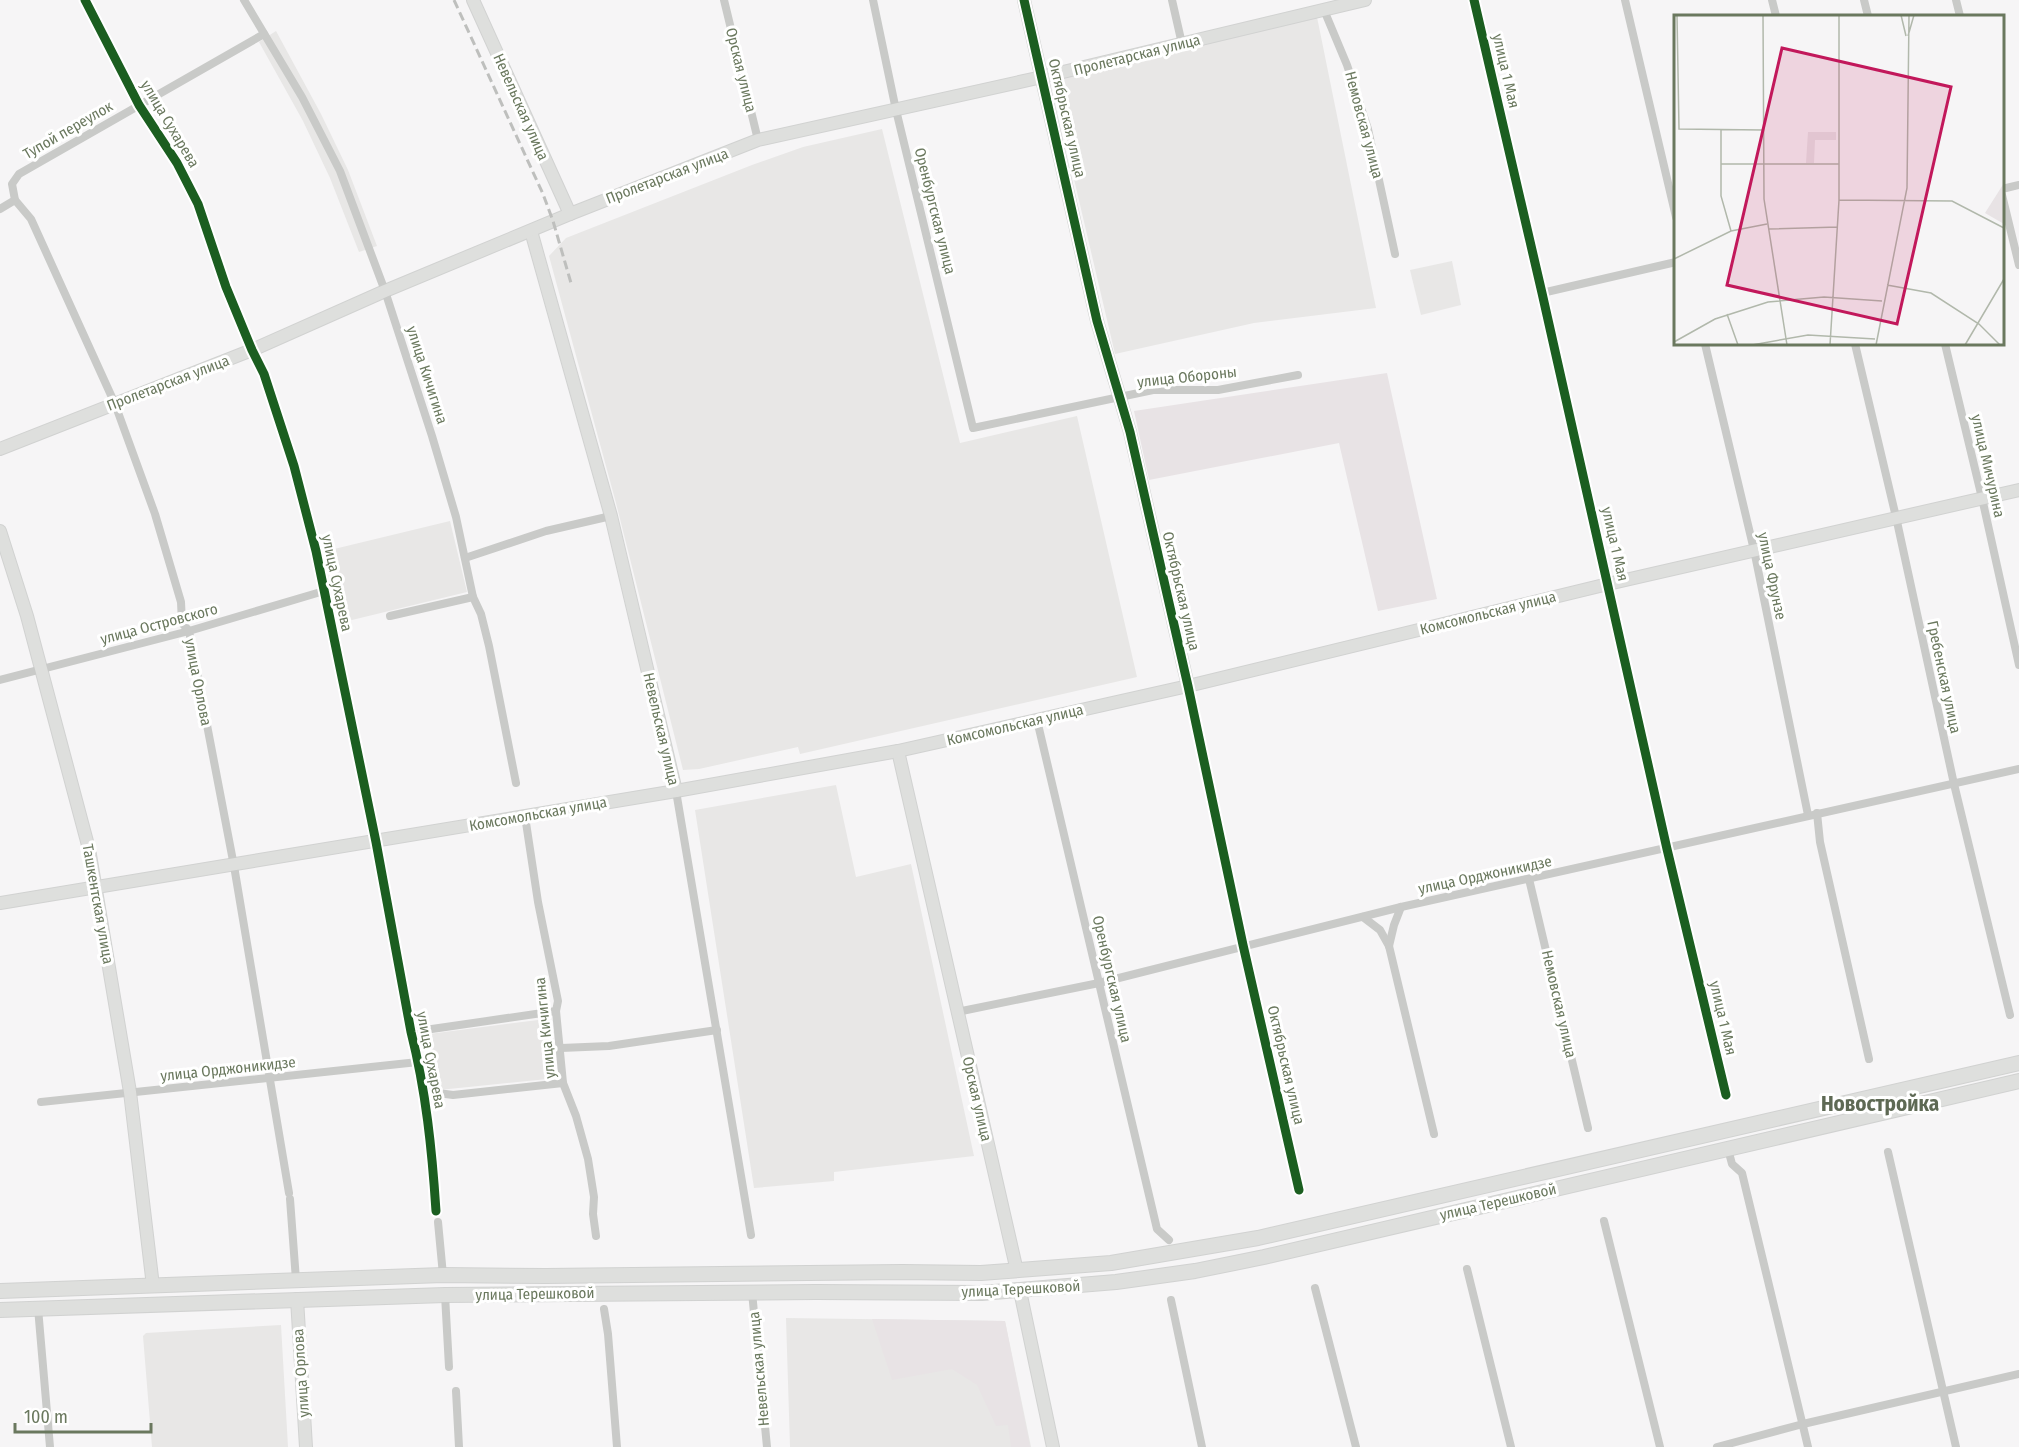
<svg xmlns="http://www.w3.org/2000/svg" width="2019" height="1447" font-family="'Fira Sans Condensed',sans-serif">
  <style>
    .built { fill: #e8e7e6 }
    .green { fill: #e8e3e5 }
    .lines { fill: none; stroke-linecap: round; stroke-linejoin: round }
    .secondary-casing { stroke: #d1d2d1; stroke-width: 14 }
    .primary-casing { stroke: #d1d2d1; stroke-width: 16 }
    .street { stroke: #c9cac8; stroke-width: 8 }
    .secondary { stroke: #dedfdd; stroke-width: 12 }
    .primary { stroke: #dedfdd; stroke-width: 14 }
    .rail { stroke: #bebfbd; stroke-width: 3; stroke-dasharray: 9 4.5; stroke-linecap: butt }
    .cycleway-casing { stroke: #fff; stroke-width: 13 }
    .cycleway { stroke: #1b5e20; stroke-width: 9 }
    .labels { text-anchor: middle; stroke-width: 6; stroke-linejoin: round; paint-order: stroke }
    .street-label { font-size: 15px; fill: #6a785e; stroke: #fff }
    .district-label { font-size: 21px; font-weight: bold; fill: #5e6954; stroke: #fff }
    .inset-road { fill: none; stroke: #b1b8ab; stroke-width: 1.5 }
    .view { fill: #c2185b; fill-opacity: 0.15; stroke: #c2185b; stroke-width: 3 }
    .inset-edge { fill: none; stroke: #6a785e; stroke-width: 3 }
  </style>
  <rect width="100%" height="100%" fill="#f6f5f6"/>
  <g class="built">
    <path d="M1317,17L1376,308L1254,323L1115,354L1051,81Z"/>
    <path d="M276,31L321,114L348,170L377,246L359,252L330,178L303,121L259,42Z"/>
    <path d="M882,129L960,443L1077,416L1137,677L800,754L798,747L699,769L683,770L616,503L549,256L566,238L752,165L803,147Z"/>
    <path d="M1452,261L1461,305L1421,315L1410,270Z"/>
    <path d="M450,521L467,592L352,620L346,617L330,550Z"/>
    <path d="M836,785L856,877L911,864L974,1156L834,1172V1181L754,1188L695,810Z"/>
    <path d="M546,1019L557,1078L439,1090L429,1034Z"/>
    <path d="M786,1318L1005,1321L1031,1447H790Z"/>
    <path d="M281,1325L288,1447H152L143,1336L146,1333Z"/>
  </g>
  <g class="green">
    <path d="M1387,373L1437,599L1378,611L1339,443L1149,480L1134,411Z"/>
    <path d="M872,1319L1005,1321L1030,1447H1011L1008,1425L996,1426L977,1385L952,1369L892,1380Z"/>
  </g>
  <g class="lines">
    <defs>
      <g id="secondary">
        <path d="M473,0L570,214"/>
        <path d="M1024,0L1097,321L1130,432L1188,686"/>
        <path d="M531,231L611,516L676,791"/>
        <path d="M0,449L252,350L385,291L570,214L758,140L1042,77L1365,0"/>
        <path d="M0,531L27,616L89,849L130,1092L153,1286"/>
        <path d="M898,751L1017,1271"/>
        <path d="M0,903L676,791L898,751L1188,686L1608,584L2019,490"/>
        <path d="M1020,1291L1053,1447"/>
        <path d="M297,1299L306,1447"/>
      </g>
      <g id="primary">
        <path d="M0,1291L443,1275L546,1276L902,1272L981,1273L1111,1263L1258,1238L2019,1063"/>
        <path d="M0,1310L445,1295L816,1292L982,1293L1116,1282L1195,1271L1264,1257L2019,1081"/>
      </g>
    </defs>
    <use href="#secondary" class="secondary-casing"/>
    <use href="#primary" class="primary-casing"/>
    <g class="street">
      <path d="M85,0L139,105L177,163L198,204L226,287L252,350L264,374L294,466L316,551L376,842L411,1032C426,1091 432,1150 436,1211"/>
      <path d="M244,0L302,97L340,171L385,291L432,436L456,517L473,597L481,614L489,646L516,783"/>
      <path d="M724,0L758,140"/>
      <path d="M873,0L896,110L973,428L1153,390H1218L1298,375"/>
      <path d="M1172,0L1182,44"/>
      <path d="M1474,0L1542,293L1667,849L1726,1095"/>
      <path d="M1625,0L1676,217"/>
      <path d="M1772,0L1776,16"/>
      <path d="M1864,0L1868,16"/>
      <path d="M1956,0L1960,16"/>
      <path d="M1324,10L1347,65L1368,129L1395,254"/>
      <path d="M2002,189L2019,185"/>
      <path d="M2002,195L2019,265"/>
      <path d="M15,200L31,219L115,404L155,514L181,602L182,623L189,631L234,866L289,1193"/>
      <path d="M0,209L15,200L12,184L19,174L264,34"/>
      <path d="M1542,293L1676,262"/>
      <path d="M1705,344L1754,550L1808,815"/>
      <path d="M1855,344L1896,517L1954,784L2010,1015"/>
      <path d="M1945,344L1982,498L2019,665"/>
      <path d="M465,558L546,531L611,516"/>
      <path d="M390,616L473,597"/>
      <path d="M0,680L189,631L324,591"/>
      <path d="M1188,686L1243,945L1299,1190"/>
      <path d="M1037,720L1157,1229L1169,1240"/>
      <path d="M676,791L751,1235"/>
      <path d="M1817,813L1820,842L1869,1059"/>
      <path d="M525,816L538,902L558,1001L556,1011L563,1083L576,1116L588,1159L594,1197L593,1214L596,1236"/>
      <path d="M1529,879L1588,1128"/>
      <path d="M1363,917L1380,930L1389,946L1434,1134"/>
      <path d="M1389,946L1394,925L1401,907"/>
      <path d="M957,1012L1099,983L1401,907L2019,769"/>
      <path d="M411,1032L556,1011"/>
      <path d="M561,1048L609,1046L717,1030"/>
      <path d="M423,1091L453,1095L563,1083"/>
      <path d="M41,1102L418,1062"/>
      <path d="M1728,1149L1732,1164L1742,1173L1808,1447"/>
      <path d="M1888,1152L1956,1447"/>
      <path d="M290,1199L296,1280"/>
      <path d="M1604,1221L1660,1447"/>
      <path d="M438,1222L443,1275"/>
      <path d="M1467,1269L1511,1447"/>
      <path d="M1315,1288L1356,1447"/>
      <path d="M752,1292L767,1447"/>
      <path d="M445,1295L449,1367"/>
      <path d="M1171,1300L1202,1447"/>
      <path d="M38,1308L50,1447"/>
      <path d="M604,1309L608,1334L617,1447"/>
      <path d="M456,1391L459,1447"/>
      <path d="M1717,1447L1803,1424L2019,1374"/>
    </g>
    <use href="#secondary" class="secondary"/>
    <use href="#primary" class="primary"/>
    <path class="rail" d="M454,0L543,194L553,221L571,283"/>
    <defs>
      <g id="cycleway">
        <path d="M85,0L139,105L177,163L198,204L226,287L252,350L264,374L294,466L316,551L376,842L411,1032C426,1091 432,1150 436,1211"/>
        <path d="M1024,0L1097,321L1130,432L1188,686L1243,945L1299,1190"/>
        <path d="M1474,0L1542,293L1667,849L1726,1095"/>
      </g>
    </defs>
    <use href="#cycleway" class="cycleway-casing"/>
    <use href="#cycleway" class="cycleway"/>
  </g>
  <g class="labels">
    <g class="street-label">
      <text transform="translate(1137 55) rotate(-14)" y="5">Пролетарская улица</text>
      <text transform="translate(741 70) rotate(76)" y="5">Орская улица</text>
      <text transform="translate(1506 71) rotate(77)" y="5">улица 1 Мая</text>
      <text transform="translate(521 107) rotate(66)" y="5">Невельская улица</text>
      <text transform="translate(1067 118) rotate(77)" y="5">Октябрьская улица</text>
      <text transform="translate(170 124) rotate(59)" y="5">улица Сухарева</text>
      <text transform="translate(1364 125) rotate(75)" y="5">Немовская улица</text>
      <text transform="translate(68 130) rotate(-30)" y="5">Тупой переулок</text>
      <text transform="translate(667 176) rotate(-21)" y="5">Пролетарская улица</text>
      <text transform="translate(935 211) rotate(76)" y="5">Оренбургская улица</text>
      <text transform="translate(427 375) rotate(72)" y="5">улица Кичигина</text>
      <text transform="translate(1187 377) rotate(-6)" y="5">улица Обороны</text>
      <text transform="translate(168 383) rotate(-21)" y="5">Пролетарская улица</text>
      <text transform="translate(1988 466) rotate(77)" y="5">улица Мичурина</text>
      <text transform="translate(1615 544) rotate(77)" y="5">улица 1 Мая</text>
      <text transform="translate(1772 576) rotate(78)" y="5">улица Фрунзе</text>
      <text transform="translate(337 583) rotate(78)" y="5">улица Сухарева</text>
      <text transform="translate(1181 591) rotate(77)" y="5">Октябрьская улица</text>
      <text transform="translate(1488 613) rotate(-14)" y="5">Комсомольская улица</text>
      <text transform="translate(159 624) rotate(-15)" y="5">улица Островского</text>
      <text transform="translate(1944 677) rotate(78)" y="5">Гребенская улица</text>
      <text transform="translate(198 682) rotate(79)" y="5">улица Орлова</text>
      <text transform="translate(1015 725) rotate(-13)" y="5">Комсомольская улица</text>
      <text transform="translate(661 729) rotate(77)" y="5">Невельская улица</text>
      <text transform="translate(538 814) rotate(-10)" y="5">Комсомольская улица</text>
      <text transform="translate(1485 875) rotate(-12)" y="5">улица Орджоникидзе</text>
      <text transform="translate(98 904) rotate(80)" y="5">Ташкентская улица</text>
      <text transform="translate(1112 979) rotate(77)" y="5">Оренбургская улица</text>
      <text transform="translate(1559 1004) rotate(77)" y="5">Немовская улица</text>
      <text transform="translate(1723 1018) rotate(77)" y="5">улица 1 Мая</text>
      <text transform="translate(545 1028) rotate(-96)" y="5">улица Кичигина</text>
      <text transform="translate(431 1060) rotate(79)" y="5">улица Сухарева</text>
      <text transform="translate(1286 1065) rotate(77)" y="5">Октябрьская улица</text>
      <text transform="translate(228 1069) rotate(-6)" y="5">улица Орджоникидзе</text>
      <text transform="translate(977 1099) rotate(77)" y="5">Орская улица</text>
      <text transform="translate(1498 1202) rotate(-13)" y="5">улица Терешковой</text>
      <text transform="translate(1021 1289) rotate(-3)" y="5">улица Терешковой</text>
      <text transform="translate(535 1294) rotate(-1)" y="5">улица Терешковой</text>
      <text transform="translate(759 1369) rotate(-95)" y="5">Невельская улица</text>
      <text transform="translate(301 1373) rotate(-94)" y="5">улица Орлова</text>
    </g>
    <g class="district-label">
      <text x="1880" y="1111">Новостройка</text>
    </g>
  </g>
  <g transform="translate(1674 15)">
    <rect width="330" height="330" fill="#f6f5f6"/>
    <path d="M134,117H162V125H141L140,148H132ZM330,168V209L311,198Z" fill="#e8e3e5"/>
    <path class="inset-road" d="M3,0L5,114L89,115M89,0L90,184L113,330M227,0L232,21M234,21L240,0M47,114V181L57,216M47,149H165M165,185L278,186L330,213M94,214L164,212M0,244L57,216L93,209M213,270L257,278L305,309L326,330M53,299L64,330M0,327L41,304L94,287L150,282L208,286M78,330L134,320L201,324M156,330L165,185V0M202,330L233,173L235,0M291,330L330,264"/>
    <path class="view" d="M108,33L277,72L223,309L53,270Z"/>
    <rect width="330" height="330" class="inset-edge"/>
  </g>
  <path d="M15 1423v9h136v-9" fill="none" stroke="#6a785e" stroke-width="3"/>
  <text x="24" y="1423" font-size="18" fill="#6a785e" stroke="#ffffff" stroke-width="4.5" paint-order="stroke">100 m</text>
</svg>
